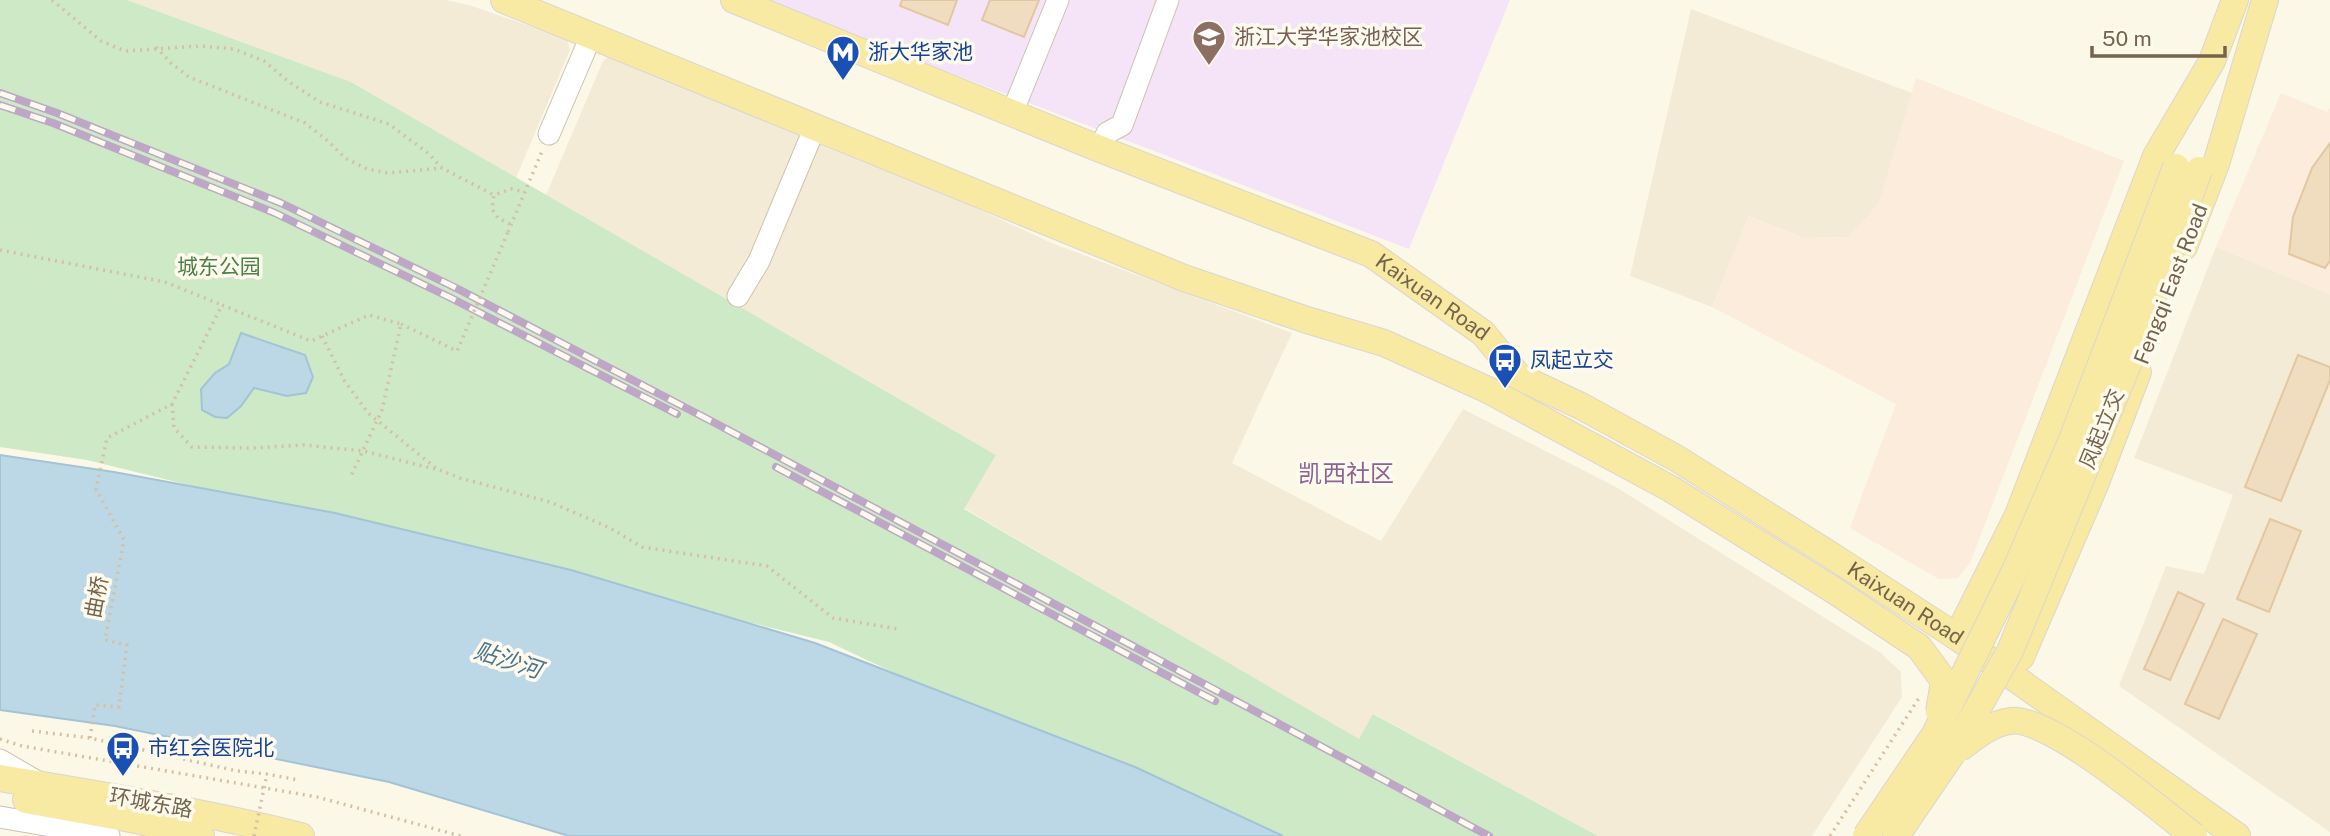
<svg xmlns="http://www.w3.org/2000/svg" width="2330" height="836" font-family="'Public Sans','Noto Sans SC',sans-serif">
  <style>
    .residential { fill: #f3ebd6 }
    .commercial { fill: #fbecdc }
    .education { fill: #f5e4f8 }
    .green { fill: #cde9c6 }
    .water { fill: #bcd7e5; stroke: #a3c4d6; stroke-width: 2 }
    .building { fill: #f0ddc0; stroke: #e2c7a1; stroke-width: 2 }
    .lines { fill: none; stroke-linecap: round; stroke-linejoin: round }
    .minor-casing { stroke: #cdc2ae; stroke-width: 23 }
    .major-casing { stroke: #dbd6d0; stroke-width: 28 }
    .path { stroke: #d5c0a3; stroke-width: 3.5; stroke-dasharray: 2 5; stroke-linecap: butt }
    .minor { stroke: #fff; stroke-width: 21 }
    .major { stroke: #f8e9a3; stroke-width: 26 }
    .rail-casing { stroke: #bda6c6; stroke-width: 8 }
    .rail { stroke: #fefbee; stroke-width: 5; stroke-dasharray: 16; stroke-linecap: butt }
    .major-bridge-casing { stroke: #dbd6d0; stroke-width: 28; stroke-linecap: butt }
    .path-bridge { stroke: #d5c0a3; stroke-width: 3.5; stroke-dasharray: 2 5; stroke-linecap: butt }
    .major-bridge { stroke: #f8e9a3; stroke-width: 26 }
    .labels { text-anchor: middle; stroke-width: 7; stroke-linejoin: round; paint-order: stroke }
    .education-label { font-size: 21px; fill: #785e54; stroke: #fefbee; text-anchor: start }
    .transit-label { font-size: 21px; fill: #164399; stroke: #fefbee; text-anchor: start }
    .park-label { font-size: 21px; fill: #4d8047; stroke: #fefbee }
    .street-label { font-size: 21px; fill: #75634c; stroke: #fefbee }
    .water-label { font-size: 23px; font-style: italic; fill: #4a758e; stroke: #fefbee }
    .quarter-label { font-size: 24px; fill: #8b6491; stroke: #fefbee }
  </style>
  <rect width="100%" height="100%" fill="#fcf8e8"/>
  <g class="residential">
    <path d="M127,0H446L469,5L567,39L570,50L516,178L351,82Z"/>
    <path d="M1691,9L1912,93L1879,203L1849,237L1804,238L1749,216L1712,307L1630,276Z"/>
    <path d="M635,51L1054,244L1292,333L1232,463L1381,541L1463,409L1616,487L1881,653L1901,672L1902,697L1812,836H1598L1374,714L1359,740L964,508L996,455L546,195L603,61L614,52Z"/>
    <path d="M2216,247L2330,294V832L2119,686L2166,566L2204,574L2233,495L2134,458Z"/>
  </g>
  <g class="commercial">
    <path d="M1916,78L2124,161L1970,563L1958,578L1939,579L1850,528L1896,404L1712,307L1749,216L1804,238L1849,237L1879,203Z"/>
    <path d="M2281,93L2327,112L2330,108V294L2216,247Z"/>
  </g>
  <path class="education" d="M761,0H1510L1409,249Z"/>
  <path class="green" d="M0,0H127L351,82L996,455L964,509L1359,739L1373,714L1598,836H1237L829,642L87,460L0,447Z"/>
  <g class="water">
    <path d="M241,333L305,355L313,377L306,393L287,396L254,388L241,406L227,418L215,417L202,410L201,389L215,373L229,364Z"/>
    <path d="M0,455L114,472L335,513L571,570L815,643L1135,767L1283,836H569L389,782L115,726L0,710Z"/>
  </g>
  <g class="building">
    <path d="M902,0H957L948,25L900,6Z"/>
    <path d="M990,0H1039L1024,37L982,20Z"/>
    <path d="M2330,143V261L2325,268L2289,254L2293,217L2312,168Z"/>
    <path d="M2298,355L2330,367V380L2281,501L2245,487Z"/>
    <path d="M2270,519L2301,531L2269,612L2237,599Z"/>
    <path d="M2178,592L2204,604L2170,680L2144,669Z"/>
    <path d="M2223,619L2257,634L2219,719L2185,704Z"/>
  </g>
  <g class="lines">
    <defs>
      <g id="minor">
        <path d="M1012,113L1058,0"/>
        <path d="M549,134L591,36"/>
        <path d="M1100,149L1107,133L1122,125L1168,0"/>
        <path d="M738,296L759,261L815,127"/>
        <path d="M0,760L36,781"/>
        <path d="M0,817L109,836"/>
      </g>
      <g id="major">
        <path d="M504,0L1184,278L1307,320L1384,343L1488,390"/>
        <path id="s1" d="M734,0L1100,149L1371,254L1483,333L1519,377L1581,406L1676,458L1826,552L1957,637L2237,836"/>
        <path d="M2184,247L2216,164L2265,0"/>
        <path d="M1957,637L2018,515L2156,156L2212,61L2235,0"/>
        <path d="M2021,657L2095,485L2138,372"/>
        <path d="M0,778C101,795 202,811 301,836"/>
        <path d="M26,800L136,820L201,836"/>
      </g>
    </defs>
    <use href="#minor" class="minor-casing"/>
    <use href="#major" class="major-casing"/>
    <g class="path">
      <path d="M52,0L101,41L125,51L200,46L234,49L264,61L289,82L320,102L389,124L429,154L442,168L494,195"/>
      <path d="M156,47L171,63L189,77L305,123L328,141L345,158L367,169L388,173L442,168"/>
      <path d="M510,224L498,218L492,209L494,195L511,189L525,192"/>
      <path d="M508,232L543,149"/>
      <path d="M0,250L165,282L222,305"/>
      <path d="M322,336L344,380L368,413L437,469L460,478L550,502L610,528L642,547L767,566L833,618L898,629"/>
      <path d="M172,404L174,428L192,447L253,448L304,445L363,451L435,469"/>
      <path d="M32,731L90,738L237,771L267,774L298,780"/>
      <path d="M90,738L95,705L119,707L127,645L105,640L124,540L96,489L107,438L172,404L222,305L311,341L369,315L401,324L382,410L350,478"/>
      <path d="M0,739L22,746L317,797L461,836"/>
      <path d="M1830,836L1919,698"/>
    </g>
    <use href="#minor" class="minor"/>
    <use href="#major" class="major"/>
    <defs>
      <g id="rail">
        <path d="M0,93L57,113L281,203L458,289L715,423L1489,836"/>
        <path d="M0,105L53,123L275,213L449,297L677,414"/>
        <path d="M776,467L1215,701"/>
      </g>
    </defs>
    <use href="#rail" class="rail-casing"/>
    <use href="#rail" class="rail"/>
    <defs>
      <g id="major-bridge">
        <path d="M1488,390L1671,489L1835,591L1919,647L1944,681L1939,712"/>
        <path d="M1959,749C1975,737 1990,724 2010,721C2048,714 2161,811 2194,836"/>
        <path d="M1866,836L1935,734L2014,573L2072,440L2176,167"/>
        <path d="M1896,836L1952,754L2010,651L2133,352L2199,170"/>
      </g>
    </defs>
    <use href="#major-bridge" class="major-bridge-casing"/>
    <g class="path-bridge">
      <path d="M401,324L457,351L508,232"/>
      <path d="M254,836L267,774"/>
    </g>
    <use href="#major-bridge" class="major-bridge"/>
  </g>
  <defs>
    <symbol id="university-pin" viewBox="-11 -11 22 30"><path d="M0 17L-7.5 6A9.5 9.5 0 1 1 7.5 6Z" fill="#8d6e63" stroke="#fefbee"/><path d="M0-5L7-2L0 1L-7-2ZM-4 1L0 2.5L4 1V4Q0 6-4 4Z" fill="#fff"/></symbol>
    <symbol id="metro-pin" viewBox="-11 -11 22 30"><path d="M0 17L-7.5 6A9.5 9.5 0 1 1 7.5 6Z" fill="#1a4fb4" stroke="#fefbee"/><path d="M-5.5 5V-5H-3L0 0L3-5H5.5V5H3V-.5L0 4L-3-.5V5Z" fill="#fff"/></symbol>
    <symbol id="bus-pin" viewBox="-11 -11 22 30"><path d="M0 17L-7.5 6A9.5 9.5 0 1 1 7.5 6Z" fill="#1a4fb4" stroke="#fefbee"/><path d="M-5-6H5V4H4V6H2V4H-2V6H-4V4H-5ZM-3.5-4V0h7V-4ZM-3.5 1.2v1.5H-2V1.2ZM2 1.2v1.5H3.5V1.2Z" fill="#fff"/></symbol>
  </defs>
  <g fill-rule="evenodd">
    <use href="#university-pin" x="1190" y="18" width="38" height="52"/>
    <use href="#metro-pin" x="824" y="33" width="38" height="52"/>
    <use href="#bus-pin" x="1486" y="341" width="38" height="52"/>
    <use href="#bus-pin" x="104" y="729" width="38" height="52"/>
  </g>
  <g class="labels">
    <g class="education-label">
      <text x="1234" y="44">浙江大学华家池校区</text>
    </g>
    <g class="transit-label">
      <text x="868" y="59">浙大华家池</text>
      <text x="1530" y="367">凤起立交</text>
      <text x="148" y="755">市红会医院北</text>
    </g>
    <g class="park-label">
      <text x="219" y="274">城东公园</text>
    </g>
    <g class="street-label">
      <text transform="translate(2171 284) rotate(-69)" y="7">Fengqi East Road</text>
      <text dy="7" stroke="none"><textPath href="#s1" startOffset="761">Kaixuan Road</textPath></text>
      <text transform="translate(2102 429) rotate(-68)" y="7">凤起立交</text>
      <text transform="translate(97 597) rotate(-79)" y="7">曲桥</text>
      <text dy="7" stroke="none"><textPath href="#s1" startOffset="1328">Kaixuan Road</textPath></text>
      <text transform="translate(151 803) rotate(10)" y="7">环城东路</text>
    </g>
    <g class="water-label">
      <text transform="translate(508 660) rotate(18)" y="8">贴沙河</text>
    </g>
    <g class="quarter-label">
      <text x="1346" y="482">凯西社区</text>
    </g>
  </g>
  <path d="M2092 46v10h133v-10" fill="none" stroke="#75634c" stroke-width="3.5"/>
  <text x="2102" y="46" font-size="21" fill="#75634c" stroke="#fefbee" stroke-width="5" paint-order="stroke">50 m</text>
</svg>
